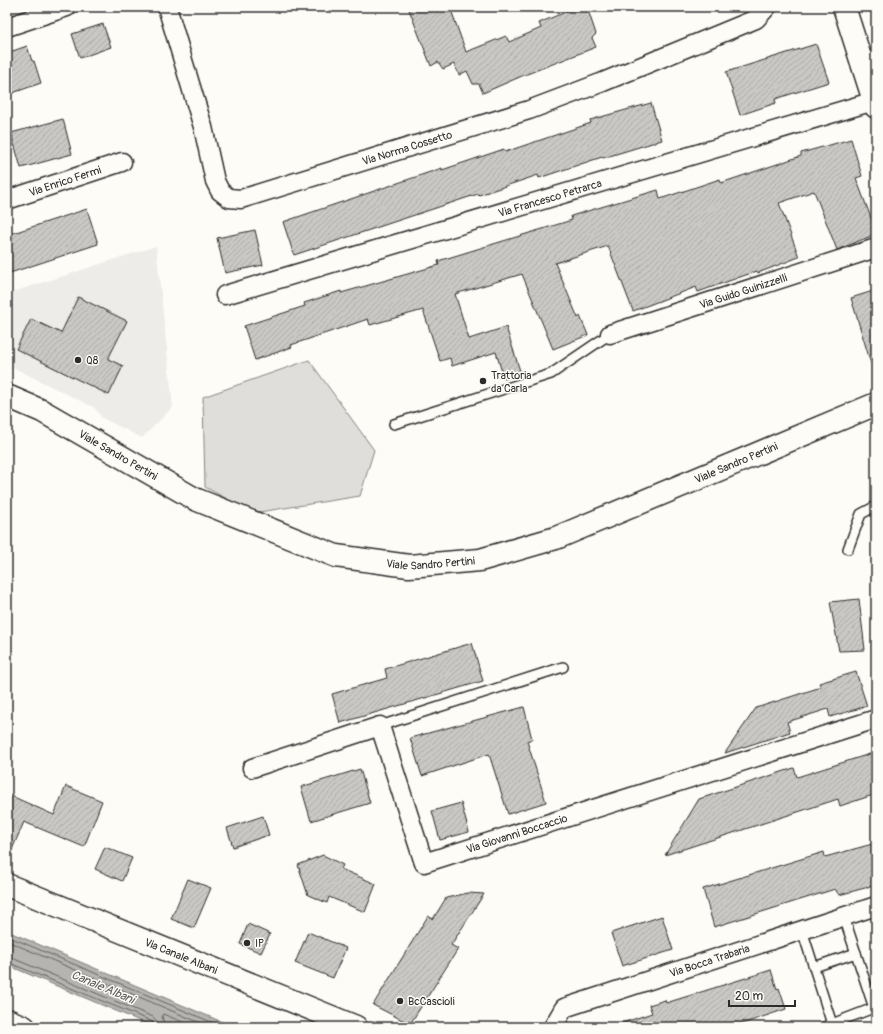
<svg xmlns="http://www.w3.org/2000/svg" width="883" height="1034" font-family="Pangolin,sans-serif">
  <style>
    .built { fill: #edece8 }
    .green { fill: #dfdeda; stroke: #858482 }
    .water { fill: #b5b4b1; stroke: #7e7d7b }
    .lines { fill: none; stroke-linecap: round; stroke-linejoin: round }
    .shore { stroke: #626261; stroke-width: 1 }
    .building { fill: url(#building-hatch); stroke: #2b2b2b }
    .lane-casing { stroke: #2b2b2b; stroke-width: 12 }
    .street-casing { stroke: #2b2b2b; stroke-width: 21 }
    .secondary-casing { stroke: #2b2b2b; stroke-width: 25 }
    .primary-casing { stroke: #2b2b2b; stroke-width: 25 }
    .lane { stroke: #fdfcf7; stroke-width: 9 }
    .street { stroke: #fdfcf7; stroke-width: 18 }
    .secondary { stroke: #fdfcf7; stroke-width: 22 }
    .primary { stroke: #fdfcf7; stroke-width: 22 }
    .poi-dot { fill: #2b2b2b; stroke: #fdfcf7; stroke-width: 1.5 }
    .labels { text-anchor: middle; stroke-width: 3; stroke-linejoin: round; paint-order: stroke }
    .street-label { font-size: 11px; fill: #2b2b2b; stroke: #fdfcf7 }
    .poi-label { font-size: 11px; fill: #2b2b2b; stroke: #fdfcf7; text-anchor: start }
    .water-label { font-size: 12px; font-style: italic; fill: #5b5b5a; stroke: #fdfcf7 }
  </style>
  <defs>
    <pattern id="building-hatch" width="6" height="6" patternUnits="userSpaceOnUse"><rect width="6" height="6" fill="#c9c8c4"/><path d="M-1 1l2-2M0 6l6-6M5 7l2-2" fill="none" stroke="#adaca9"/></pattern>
  </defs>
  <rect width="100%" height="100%" fill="#fdfcf7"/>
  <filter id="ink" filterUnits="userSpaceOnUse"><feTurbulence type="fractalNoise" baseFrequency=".025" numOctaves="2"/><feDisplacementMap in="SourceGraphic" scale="8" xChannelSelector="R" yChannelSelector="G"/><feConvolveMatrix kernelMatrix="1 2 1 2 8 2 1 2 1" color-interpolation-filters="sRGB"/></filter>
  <g filter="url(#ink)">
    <path class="built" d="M156,246L173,407L142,438L102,418L95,408L16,369L7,367V294Z"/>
    <path class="green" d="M309,360L374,450L360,496L253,513L205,487L203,397Z"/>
    <path class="water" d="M7,931L234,1027H154L7,965Z"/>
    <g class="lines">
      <g class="shore">
        <path d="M7,936L223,1027"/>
        <path d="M7,941L210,1027"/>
        <path d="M7,957L12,958L153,1017L157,1021L159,1027"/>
        <path d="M7,962L151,1021L153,1023L154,1027"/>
        <path d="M165,1027L162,1016L163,1014L195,1027"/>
      </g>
    </g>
    <g class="building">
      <path d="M408,7H450L466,52L506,36L509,42L541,28L539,23L570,10L571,7H587L596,34L592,38L596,47L522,76L483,93L479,84H473L467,71L459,75L454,64L443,69L438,62L431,66Z"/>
      <path d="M103,24L111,47L80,58L72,34Z"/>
      <path d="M816,44L829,82L775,99L776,103L740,115L726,72Z"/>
      <path d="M27,46L32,61H34L41,83L7,95V53Z"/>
      <path d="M651,103L662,140L603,158L602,157L539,178L538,175L479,195L478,194L294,255L283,222L442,168V170L504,149L505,152L591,123L590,120Z"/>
      <path d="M63,119L72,154L21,168L11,133Z"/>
      <path d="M851,139L862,176L856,178L876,231V234L837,250L814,191L779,203L799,257L758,273L757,271L698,292L696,287L633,311L608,246L555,263L578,318L580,316L588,335L553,349L522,274L455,294L469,339L506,327L521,374L504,379L496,352L452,366L450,358L440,361L423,310L370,325L368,319L291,345L292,347L255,360L244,326L305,306L304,303L341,291V293L439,265L438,261L572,220L571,216L658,190L660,199L720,179L721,183L801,156V153Z"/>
      <path d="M87,209L98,244L7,274V235Z"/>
      <path d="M255,230L263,265L225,273L217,238Z"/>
      <path d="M876,290V366L872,367L851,298Z"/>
      <path d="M78,297L127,321L108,359L123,366L109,395L16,349L31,319L61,333Z"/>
      <path d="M859,599L865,650L839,651L830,602Z"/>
      <path d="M472,643L483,681L340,723L332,694L387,678L385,669Z"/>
      <path d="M856,672L867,706L830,717L828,709L787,722L790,732L725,753L756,708L821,687L819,683Z"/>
      <path d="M524,707L532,739L527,741L546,802L508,814L489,754L422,776L410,738Z"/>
      <path d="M876,752V794L840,806L838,799L665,855L699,799L794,768L797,777Z"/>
      <path d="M360,769L370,803L311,821L301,787Z"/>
      <path d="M66,786L102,801L84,847L24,822L7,861V794L54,815Z"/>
      <path d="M461,803L469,832L440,840L432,811Z"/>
      <path d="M263,816L269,835L233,847L227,828Z"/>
      <path d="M876,843V885L839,895L835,889L714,927L703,889L824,852L825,857Z"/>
      <path d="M105,847L132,858L122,881L95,869Z"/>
      <path d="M323,855L343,865L341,869L376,884L365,912L329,897L327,903L308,895L298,865Z"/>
      <path d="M188,879L211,888L194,928L171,919Z"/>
      <path d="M468,893L484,894L451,945L458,949L410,1024L373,1005L428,916L433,919L446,898Z"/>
      <path d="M662,916L673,950L622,966L611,933Z"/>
      <path d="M248,924L270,934L261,953L240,944Z"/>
      <path d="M308,932L346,948L333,978L295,963Z"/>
      <path d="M771,970L777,989L779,988L786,1009L733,1027H620L619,1024L652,1013L649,1005L665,1000L666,1003Z"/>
    </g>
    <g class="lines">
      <defs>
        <g id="lane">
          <path d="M394,424L551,374L610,334"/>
          <path d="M848,549L861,514L876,506"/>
          <path d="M380,726L563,667"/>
          <path d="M844,917L874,1008"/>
          <path d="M802,930L832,1024"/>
          <path d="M814,967L856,953"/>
          <path d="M824,1027L876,1007"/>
        </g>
        <g id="street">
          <path id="s1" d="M167,7L203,127L215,181L220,191L229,198L241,199L529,110L603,82L756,19L767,7"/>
          <path d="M7,27L67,7"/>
          <path d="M862,65L876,59"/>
          <path id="s2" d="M7,200L122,162"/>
          <path id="s3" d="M225,295L874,101"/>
          <path id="s4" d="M610,334L876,248"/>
          <path id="s5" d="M252,768L380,726L424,863L876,719"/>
          <path id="s6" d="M553,1027L564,1008L876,906"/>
        </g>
        <g id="secondary">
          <path d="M844,7L876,107"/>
          <path id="s7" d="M7,396L42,411L195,499L336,556L409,566L480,560L556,538L876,404"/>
        </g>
        <g id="primary">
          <path id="s8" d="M7,885L356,1027"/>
          <path d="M7,1020L24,1027"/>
        </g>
      </defs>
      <use href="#lane" class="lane-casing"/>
      <use href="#street" class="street-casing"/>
      <use href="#secondary" class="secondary-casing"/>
      <use href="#primary" class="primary-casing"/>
      <use href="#lane" class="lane"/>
      <use href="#street" class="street"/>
      <use href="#secondary" class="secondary"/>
      <use href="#primary" class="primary"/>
    </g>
  </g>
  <g class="poi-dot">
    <circle cx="78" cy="360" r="4"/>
    <circle cx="483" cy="381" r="4"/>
    <circle cx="247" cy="943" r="4"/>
    <circle cx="400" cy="1001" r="4"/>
  </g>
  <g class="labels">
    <g class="street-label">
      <text dy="4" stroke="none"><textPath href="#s1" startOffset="389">Via Norma Cossetto</textPath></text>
      <text dy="4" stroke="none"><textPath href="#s2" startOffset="61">Via Enrico Fermi</textPath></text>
      <text dy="4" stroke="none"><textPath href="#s3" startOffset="339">Via Francesco Petrarca</textPath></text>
      <text dy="4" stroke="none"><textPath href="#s4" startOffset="140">Via Guido Guinizzelli</textPath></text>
      <text dy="4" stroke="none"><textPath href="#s7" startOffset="126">Viale Sandro Pertini</textPath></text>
      <text dy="4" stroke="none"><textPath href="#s7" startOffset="786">Viale Sandro Pertini</textPath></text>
      <text dy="4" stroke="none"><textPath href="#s7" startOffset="462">Viale Sandro Pertini</textPath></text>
      <text dy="4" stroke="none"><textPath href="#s5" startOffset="376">Via Giovanni Boccaccio</textPath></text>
      <text dy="4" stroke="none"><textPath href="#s8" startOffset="188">Via Canale Albani</textPath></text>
      <text dy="4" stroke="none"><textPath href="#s6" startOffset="175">Via Bocca Trabaria</textPath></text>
    </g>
    <g class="poi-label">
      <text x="86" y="364">Q8</text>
      <text x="491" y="379">Trattoria<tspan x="491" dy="13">da Carla</tspan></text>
      <text x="255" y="947">IP</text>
      <text x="408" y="1005">BcCascioli</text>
    </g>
    <g class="water-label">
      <text transform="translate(103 987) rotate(23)" y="4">Canale Albani</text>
    </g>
  </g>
  <rect width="883" height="1034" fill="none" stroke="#fdfcf7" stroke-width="24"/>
  <rect x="12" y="12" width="859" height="1010" fill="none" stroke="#2b2b2b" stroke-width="1.5" filter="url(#ink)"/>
  <path d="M729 1000v6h66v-6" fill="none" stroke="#2b2b2b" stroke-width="2"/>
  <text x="735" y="1000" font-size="12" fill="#2b2b2b" stroke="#fdfcf7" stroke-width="3" paint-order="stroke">20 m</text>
</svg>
